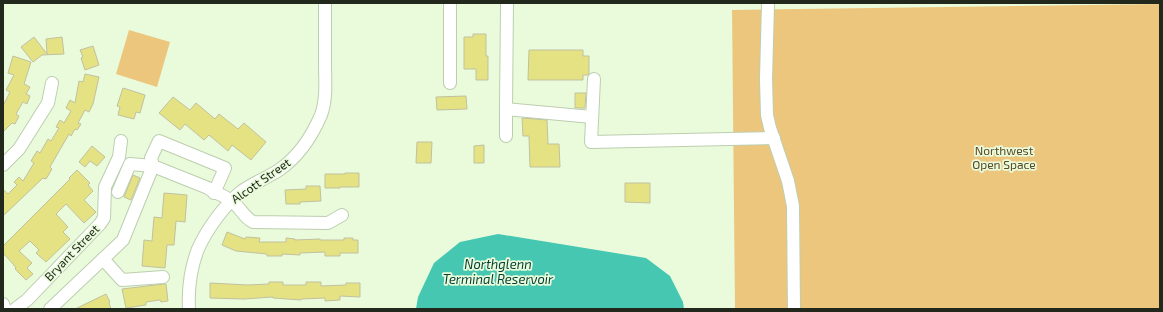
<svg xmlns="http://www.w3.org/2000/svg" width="1163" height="312" font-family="'Exo 2',sans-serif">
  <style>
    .green { fill: #edc67d }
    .water { fill: #45c7b2 }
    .building { fill: #e5e283; stroke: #c1c1a0 }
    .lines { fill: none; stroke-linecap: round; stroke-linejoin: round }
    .minor-casing { stroke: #bdceb0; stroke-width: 14 }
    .minor { stroke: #fff; stroke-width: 12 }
    .labels { text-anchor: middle; stroke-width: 3.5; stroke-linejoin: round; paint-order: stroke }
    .park-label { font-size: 12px; fill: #5c4925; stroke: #e9fbdb }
    .street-label { font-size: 12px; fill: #22281c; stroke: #e9fbdb }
    .water-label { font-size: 13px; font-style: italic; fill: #013e35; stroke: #e9fbdb }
  </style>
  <rect width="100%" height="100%" fill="#e9fbdb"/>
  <g class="green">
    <path d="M1160,4V309H735L732,10Z"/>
    <path d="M129,30L170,42L157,87L116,74Z"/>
  </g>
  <path class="water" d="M498,234L646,258L670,276L683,302L684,309H416L418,297L434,263L460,242Z"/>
  <g class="building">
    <path d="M473,34H486V56H488V80H476V69H464V37H473Z"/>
    <path d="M34,37L47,54L46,39L62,37L64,54L42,55L33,62L21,47Z"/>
    <path d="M93,46L99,65L85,70L81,58L83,57L80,50Z"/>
    <path d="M529,50H583V56H589V74L588,75H583V80H528Z"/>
    <path d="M13,56L31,62L24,84L30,87L26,94L30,96L27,104L23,102L16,114L19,116L15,124L12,123L3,132V106L10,92L6,90L14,75L8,73Z"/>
    <path d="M85,74L99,77L93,104L89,112L85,110L78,123L81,124L77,130L75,129L71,136L69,134L50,167L52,169L46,179L43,178L3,216V189L8,194L17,185L14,182L19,177L23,181L34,163L31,161L37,151L40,153L48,139L51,141L59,128L56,127L60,120L64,123L71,111L66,108L70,100L75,103L79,81L83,82Z"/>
    <path d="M123,88L145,95L140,113L136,112L134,119L118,115L120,107L117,106Z"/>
    <path d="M575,93H586L585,108H575Z"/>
    <path d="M466,96L467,109L437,110L436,97Z"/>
    <path d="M173,97L190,110L196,103L215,119L219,114L238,129L244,123L266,142L251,160L232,145L228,151L209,135L204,140L185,124L180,130L159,113Z"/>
    <path d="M522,118L547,120L548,144H559L560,167H530L529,136H523Z"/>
    <path d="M417,142H432L431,163H416Z"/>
    <path d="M484,145V163H474V146Z"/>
    <path d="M92,146L105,157L97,166L90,161L85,167L79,162Z"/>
    <path d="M77,170L90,183L88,185L93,191L84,200L96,212L84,223L66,204L56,214L68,227L63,232L70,239L46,262L36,253L39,250L30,241L19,251L32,263L27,268L33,274L26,280L15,269L16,268L13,264L3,253V246L70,179L69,178Z"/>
    <path d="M345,173H359V187H340V188H325V174H345Z"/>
    <path d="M133,175L140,178L131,200L124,197Z"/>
    <path d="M625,183H650V203L625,202Z"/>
    <path d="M306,186H320L321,201L300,202V204H286L285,190L306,189Z"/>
    <path d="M164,193L187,195L185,222L176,221L174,245H167L165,268L142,266L144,240L152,241L154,217L162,218Z"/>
    <path d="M227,232L245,239L246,237L260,238L259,242H286V238L295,239V240L320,239V240H344V238H353V240H358V253H340V256H325V252L300,253V255L282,254V256H267V254L236,251L222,245Z"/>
    <path d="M269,282H283V285H306V282H321V286L346,285V283H360V297L340,296V300L325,301V298L301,299V300L273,298V297L244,299L210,298V283L248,285L269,284Z"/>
    <path d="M164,284H166L168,301L161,302L160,300L146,302V305L126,308L122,289Z"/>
    <path d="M106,294L110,302L109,303L111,309H75Z"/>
  </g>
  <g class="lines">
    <defs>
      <g id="minor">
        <path d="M450,3V83"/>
        <path d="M768,3L766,79L767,115L770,128L788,181L793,206L794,309"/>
        <path d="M594,79L591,142L774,138"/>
        <path d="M506,109L507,3"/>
        <path d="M506,136V109L592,117"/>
        <path d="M3,165L19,149L48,103L52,83"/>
        <path d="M118,192L130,164L153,166L151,158L159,141L225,168L214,193"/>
        <path d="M103,259L122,280L163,277"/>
        <path d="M3,304L5,309"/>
        <path d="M15,309L27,300L100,224L104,218L105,187L119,157L121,141"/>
        <path d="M50,309L123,240L153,166L208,188C215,193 223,195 230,200C240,206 243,217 253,222L328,223L342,215"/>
        <path d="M189,309C188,290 191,267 198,249C207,229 225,204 242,191C253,183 267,178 279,170C298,157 312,136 321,115C327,99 325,81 325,64C325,44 325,23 325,3"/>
      </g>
    </defs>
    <use href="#minor" class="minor-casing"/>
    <use href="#minor" class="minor"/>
  </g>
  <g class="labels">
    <g class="park-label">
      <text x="1004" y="155">Northwest<tspan x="1004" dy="14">Open Space</tspan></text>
    </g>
    <g class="street-label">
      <text transform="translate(261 181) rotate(-35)" y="4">Alcott Street</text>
      <text transform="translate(72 253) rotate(-46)" y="4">Bryant Street</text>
    </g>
    <g class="water-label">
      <text x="498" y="269">Northglenn<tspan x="498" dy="15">Terminal Reservoir</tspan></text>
    </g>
  </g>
  <rect width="1163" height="312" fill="none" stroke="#22281c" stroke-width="8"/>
</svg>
